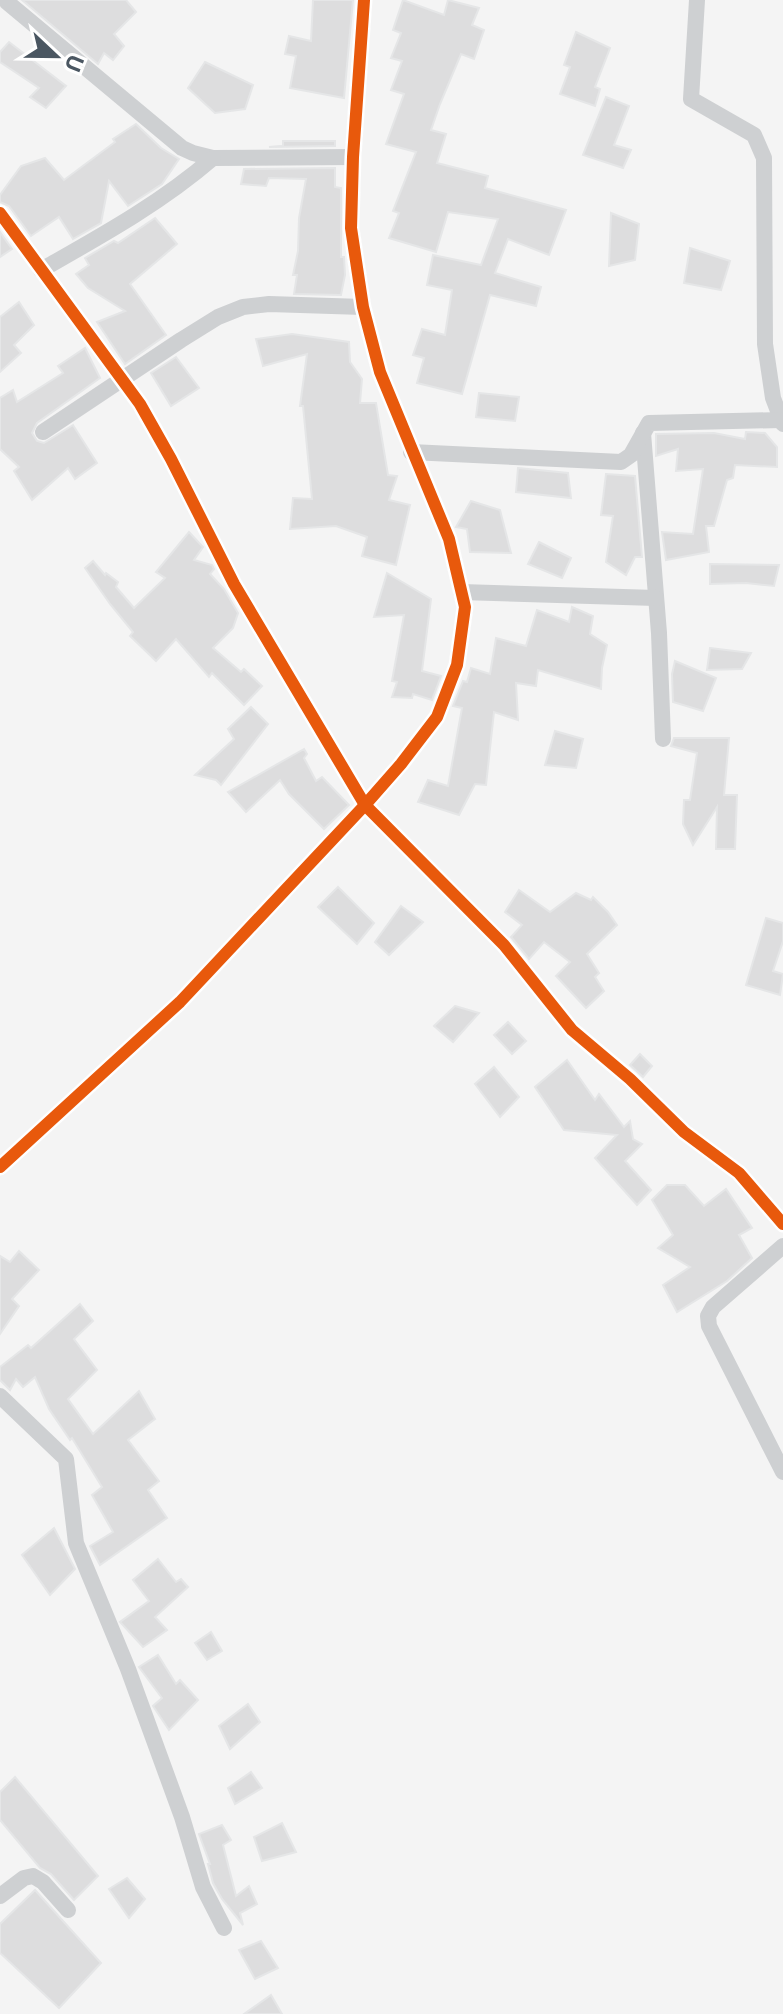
<svg xmlns="http://www.w3.org/2000/svg" width="783" height="2014" font-family="'Noto Sans',sans-serif">
  <style>
    .building { fill: #ddddde; stroke: #e5e6e7; stroke-width: 2 }
    .lines { fill: none; stroke-linecap: round; stroke-linejoin: round }
    .street { stroke: #ced0d2; stroke-width: 16 }
    .cycleway-casing { stroke: #fff; stroke-width: 17 }
    .cycleway { stroke: #e8590c; stroke-width: 12 }
  </style>
  <rect width="100%" height="100%" fill="#f4f4f4"/>
  <g class="building">
    <path d="M22,0H126L136,12L114,34L124,46L113,60L104,53L98,64Z"/>
    <path d="M313,0H353L344,98L290,88L296,56L285,54L289,36L311,41Z"/>
    <path d="M403,0L444,15L448,0L479,8L472,25L484,30L474,59L461,54L440,104L431,130L446,134L437,163L488,176L485,188L566,210L549,255L508,239L495,273L541,287L536,306L490,295L462,394L417,383L424,358L413,355L422,329L445,335L452,290L427,285L433,255L481,265L498,219L448,212L436,252L389,238L399,213L393,211L416,152L386,144L404,94L391,90L402,61L391,58L401,33L393,30Z"/>
    <path d="M576,32L610,48L595,87L600,89L595,106L560,94L570,67L564,65Z"/>
    <path d="M9,42L66,86L46,108L30,97L39,88L0,62V52Z"/>
    <path d="M205,62L253,85L245,109L215,113L188,88Z"/>
    <path d="M606,97L629,106L614,145L631,150L623,168L583,155Z"/>
    <path d="M136,124L161,148L179,159L162,184L128,206L109,181L101,223L73,239L59,217L31,236L9,206L0,202V195L21,166L45,158L64,180L115,142L113,139Z"/>
    <path d="M283,141H335V146L269,147L283,146Z"/>
    <path d="M335,168V187L341,188V257H344L345,275L341,295L294,294L297,275H293L298,251L299,218L306,179L269,178L266,186L241,184L244,169Z"/>
    <path d="M611,213L639,224L635,260L609,266Z"/>
    <path d="M155,218L177,244L130,284L166,335L125,364L97,322L125,311L88,288L76,274L89,265L85,258L114,241L118,243Z"/>
    <path d="M0,232L12,249L0,257Z"/>
    <path d="M690,248L730,261L721,290L684,283Z"/>
    <path d="M19,302L34,325L14,345L21,353L0,372V317Z"/>
    <path d="M292,334L349,342L350,362L362,379L360,403H376L388,475L397,476L389,500L410,505L396,565L362,556L367,537L336,526L290,529L293,498L312,499L303,406H300L307,354L263,366L256,339Z"/>
    <path d="M85,348L100,378L37,423L32,433L37,441L44,443L73,425L97,463L75,479L68,468L32,500L14,471L19,467L0,449V398L13,390L17,402L63,373L58,366Z"/>
    <path d="M176,357L199,388L171,406L151,373Z"/>
    <path d="M479,393L519,397L515,421L476,417Z"/>
    <path d="M746,432L765,433L777,447V467L735,465L733,478L727,480L714,526H706L709,552L666,560L662,532L693,534L703,469L676,471L678,449L656,456V434L714,433L745,439Z"/>
    <path d="M518,468L568,473L571,498L516,492Z"/>
    <path d="M606,474L635,476L642,557H635L626,575L606,562L613,516L601,515Z"/>
    <path d="M471,501L500,510L511,553L470,552L467,529L456,527Z"/>
    <path d="M189,532L203,547L194,560L212,565L214,569L210,574L224,589L238,613L233,628L213,648L241,672L244,669L262,686L244,705L212,673L209,677L176,639L156,661L130,636L133,632L110,604L85,568L93,561L105,575L106,573L118,582L116,587L134,608L165,578L156,572Z"/>
    <path d="M539,542L571,558L562,578L528,564Z"/>
    <path d="M710,564L779,565L774,586L746,583L710,584Z"/>
    <path d="M387,573L431,599L422,671L441,676L432,700L413,694L412,698L392,697L397,682L392,681L404,615L374,617Z"/>
    <path d="M572,607L593,616L590,634L607,645L602,668L601,689L538,670L536,686L516,683L518,720L494,712L486,785L475,784L459,815L418,802L428,780L448,786L462,708L453,706L463,681L467,682L471,668L490,674L496,638L526,646L537,610L569,622Z"/>
    <path d="M710,648L751,653L742,669L707,670Z"/>
    <path d="M675,661L716,678L703,711L673,702L672,674Z"/>
    <path d="M251,707L268,724L221,785L216,780L195,775L234,739L228,729Z"/>
    <path d="M555,731L583,739L576,768L545,765Z"/>
    <path d="M674,738H729L724,795H737L735,849H716L717,807L693,845L683,824L684,800H690L697,753L671,746Z"/>
    <path d="M304,749L307,754L304,758L316,781L322,777L349,805L324,829L289,794L280,780L246,812L228,792Z"/>
    <path d="M338,887L374,923L357,944L318,907Z"/>
    <path d="M519,890L550,912L576,893L591,900L593,897L608,912L617,925L587,954L599,973L595,977L604,991L586,1008L556,976L570,962L544,942L529,959L511,937L522,925L505,912Z"/>
    <path d="M401,906L423,922L389,955L375,942Z"/>
    <path d="M766,918L783,923V941L773,971L783,974L780,995L746,985Z"/>
    <path d="M455,1006L479,1013L453,1042L434,1026Z"/>
    <path d="M508,1022L526,1041L512,1054L494,1035Z"/>
    <path d="M640,1054L652,1066L643,1077L630,1065Z"/>
    <path d="M567,1060L595,1100L599,1094L624,1127L630,1121L633,1139L642,1144L625,1161L651,1190L637,1205L595,1158L617,1135L564,1130L535,1087Z"/>
    <path d="M494,1067L519,1097L500,1117L475,1084Z"/>
    <path d="M667,1185H685L704,1206L726,1189L752,1228L739,1235L752,1258L727,1281L677,1312L663,1285L690,1267L658,1248L673,1235L652,1200Z"/>
    <path d="M19,1251L39,1270L12,1299L19,1306L0,1334V1256L10,1262Z"/>
    <path d="M80,1304L93,1321L74,1339L97,1370L68,1399L93,1434L139,1391L155,1419L128,1440L159,1481L148,1490L167,1518L100,1565L90,1546L113,1532L92,1495L102,1487L72,1438L70,1440L49,1409L35,1377L23,1387L16,1379L10,1390L0,1380V1367L28,1345L31,1348Z"/>
    <path d="M54,1528L75,1569L50,1595L22,1555Z"/>
    <path d="M158,1559L176,1582L181,1579L188,1587L155,1617L167,1630L143,1647L120,1622L149,1601L133,1580Z"/>
    <path d="M211,1632L222,1651L207,1660L195,1643Z"/>
    <path d="M158,1655L176,1684L180,1680L198,1700L169,1730L153,1706L162,1698L139,1667Z"/>
    <path d="M248,1704L260,1722L230,1749L219,1726Z"/>
    <path d="M251,1772L262,1788L235,1804L228,1788Z"/>
    <path d="M15,1777L98,1876L74,1900L51,1874L40,1868L0,1820V1792Z"/>
    <path d="M282,1823L296,1852L262,1861L254,1837Z"/>
    <path d="M222,1825L231,1840L223,1845L236,1896L249,1886L257,1904L240,1913L243,1925L222,1899L213,1883L208,1864H210L199,1834Z"/>
    <path d="M127,1878L145,1899L129,1918L109,1889Z"/>
    <path d="M35,1890L101,1963L59,2008L0,1953V1924Z"/>
    <path d="M261,1941L278,1968L255,1979L239,1950Z"/>
    <path d="M271,1995L282,2014H244Z"/>
  </g>
  <g class="lines">
    <g class="street">
      <path d="M697,0L691,99L754,135L764,158L765,344L773,398L783,424"/>
      <path d="M7,2L182,148L193,153L213,158L353,157"/>
      <path d="M0,213L140,404L171,459L234,584L365,805L504,945L572,1030L630,1079L684,1132L739,1173L783,1224"/>
      <path d="M41,270C101,236 161,203 213,158"/>
      <path d="M43,432L181,340L218,317L243,307L269,304L363,307"/>
      <path d="M643,433L659,633L663,739"/>
      <path d="M411,452L621,462L631,455L649,423L780,420"/>
      <path d="M461,592L656,598"/>
      <path d="M0,1167L180,1002L365,805L401,764L437,717L457,665L465,607L449,539L380,372L363,307L351,228L353,157L364,0"/>
      <path d="M783,1246L713,1307L708,1316L709,1326L783,1472"/>
      <path d="M0,1396L66,1459L76,1543L128,1669L182,1817L203,1887L224,1928"/>
      <path d="M0,1896L24,1878L33,1876L43,1882L68,1910"/>
    </g>
    <defs>
      <g id="cycleway">
        <path d="M0,213L140,404L171,459L234,584L365,805L504,945L572,1030L630,1079L684,1132L739,1173L783,1224"/>
        <path d="M0,1167L180,1002L365,805L401,764L437,717L457,665L465,607L449,539L380,372L363,307L351,228L353,157L364,0"/>
      </g>
    </defs>
    <use href="#cycleway" class="cycleway-casing"/>
    <use href="#cycleway" class="cycleway"/>
  </g>
  <g transform="translate(56 56) rotate(112)" stroke="#ffffff" stroke-width="6" paint-order="stroke">
  <path d="M0-6L14 30L0 20L-14 30Z" fill="#4a5661"/>
  <text y="-12" font-size="22" font-weight="bold" text-anchor="middle" fill="#4a5661">U</text>
  </g>
</svg>
